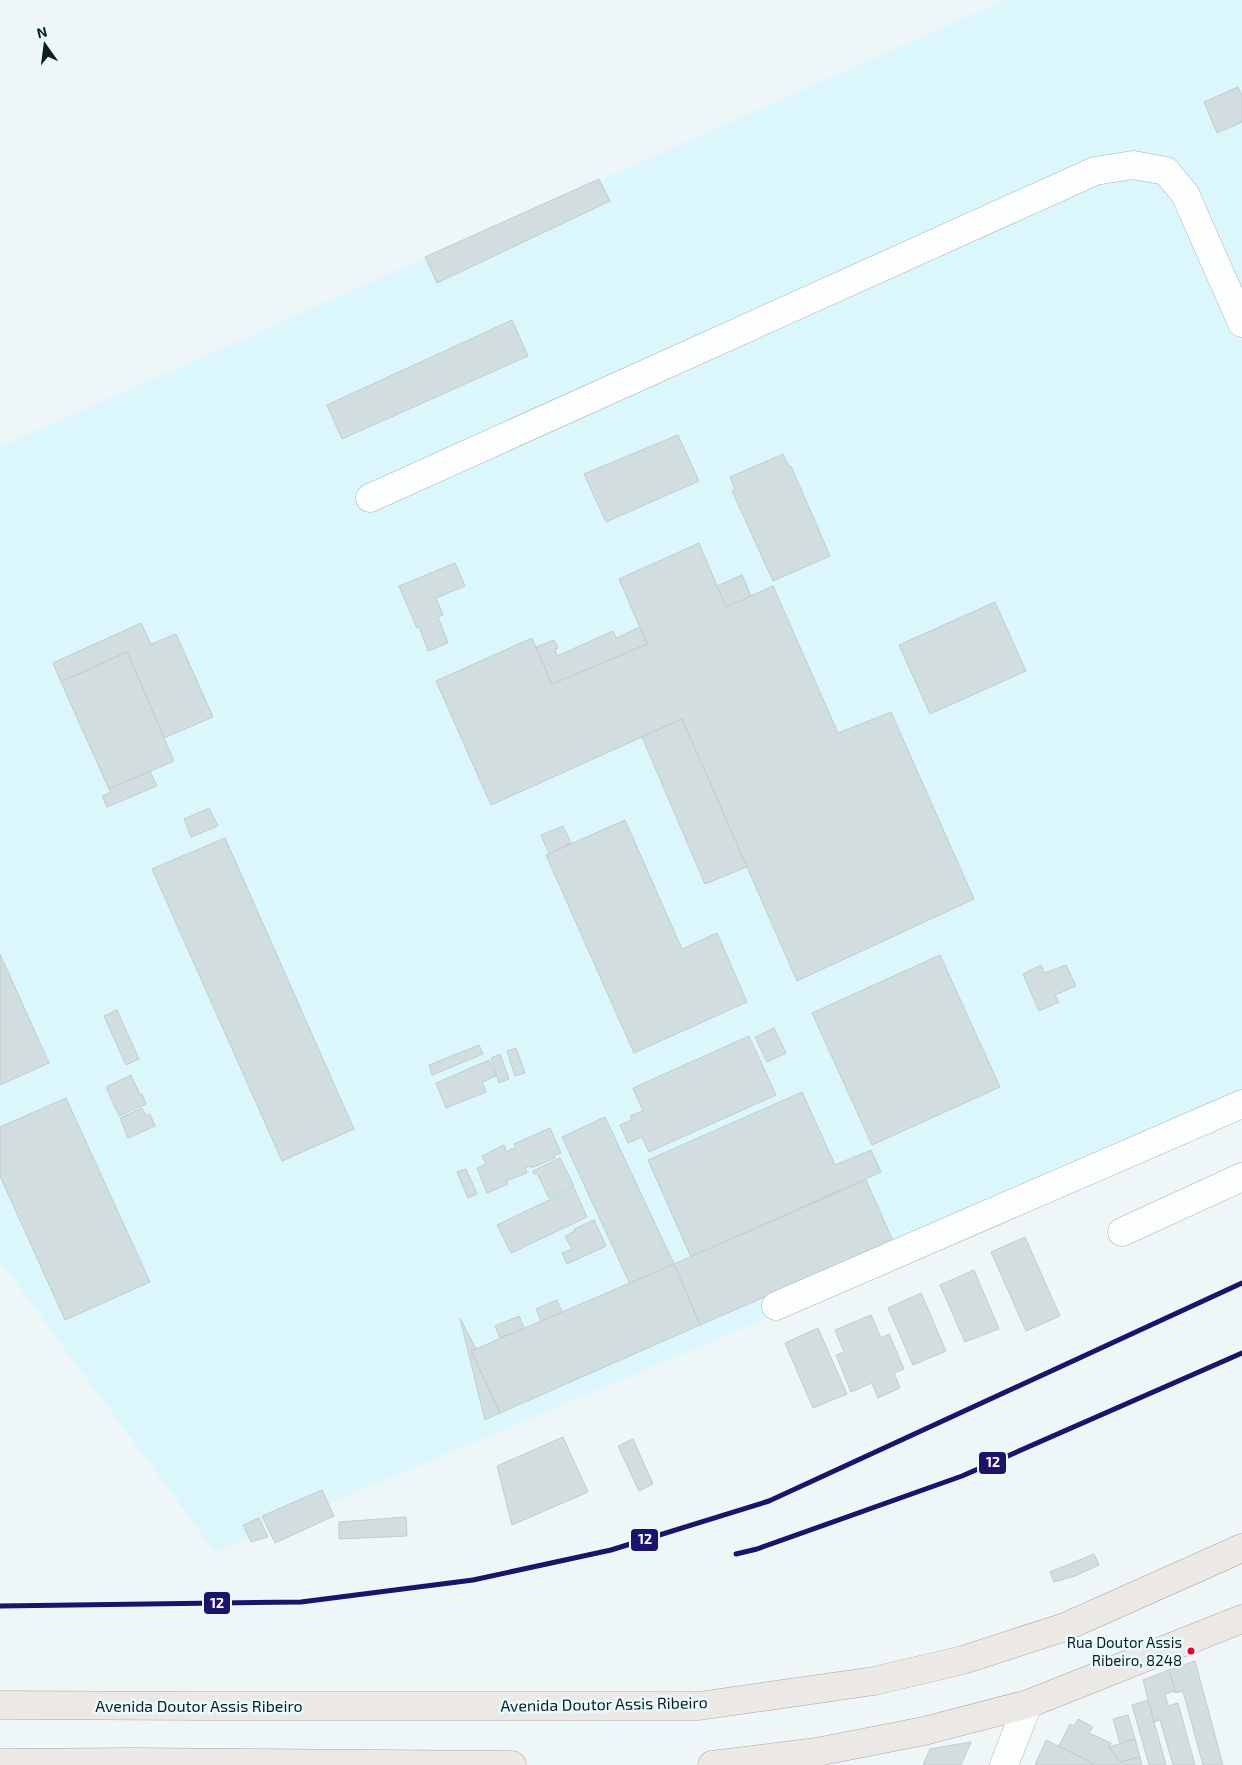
<svg xmlns="http://www.w3.org/2000/svg" width="1242" height="1765" font-family="'Exo 2',sans-serif">
  <style>
    .built { fill: #dcf7fb }
    .building { fill: #d1dddf; stroke: #c0ccce }
    .lines { fill: none; stroke-linecap: round; stroke-linejoin: round }
    .minor-casing { stroke: #a7b2b4; stroke-width: 29 }
    .major-casing { stroke: #ada7a4; stroke-width: 29 }
    .minor { stroke: #fcfefe; stroke-width: 28 }
    .major { stroke: #ece8e5; stroke-width: 28 }
    .rail-1-casing { stroke: #e9fafd; stroke-width: 9 }
    .rail-1 { stroke: #1c146b; stroke-width: 5 }
    .bus-dot { fill: #e4002b; stroke: #e9fafd; stroke-width: 2 }
    .labels { text-anchor: middle; stroke-width: 5; stroke-linejoin: round; paint-order: stroke }
    .bus-label { font-size: 15px; fill: #0d1d20; stroke: #e9fafd; text-anchor: end }
    .street-label { font-size: 16px; fill: #0d1d20; stroke: #e9fafd }
    .line-badge { stroke: #e9fafd; stroke-width: 2 }
    .badge-label { font-size: 14px; text-anchor: middle; font-weight: bold; fill: #fff }
  </style>
  <rect width="100%" height="100%" fill="#eef6f8"/>
  <path class="built" d="M1005,0H1242V1117L215,1552L0,1261V447Z"/>
  <g class="building">
    <path d="M1238,87L1242,96V122L1217,133L1204,102Z"/>
    <path d="M599,179L610,201L437,283L425,257Z"/>
    <path d="M512,320L528,356L342,439L327,405Z"/>
    <path d="M678,435L699,481L606,522L584,474Z"/>
    <path d="M783,454L789,467L791,466L830,556L773,581L732,491L735,490L730,477Z"/>
    <path d="M699,543L726,607L773,586L838,733L891,712L974,899L797,981L682,719L491,805L436,681L532,638L552,684L647,644L619,579Z"/>
    <path d="M455,563L465,586L436,598L443,615L438,617L448,643L428,651L419,627L417,628L399,586Z"/>
    <path d="M742,575L751,596L726,607L717,586Z"/>
    <path d="M995,602L1026,671L930,714L899,645Z"/>
    <path d="M141,623L151,644L176,634L213,717L164,738L127,652L61,682L53,663Z"/>
    <path d="M640,627L647,644L552,684L536,647L554,640L558,648L555,649L557,656L613,631L616,638Z"/>
    <path d="M127,652L174,761L109,789L61,682Z"/>
    <path d="M682,719L747,867L705,884L642,737Z"/>
    <path d="M150,771L157,786L107,807L102,796L111,792L109,789Z"/>
    <path d="M209,808L218,826L191,837L184,819Z"/>
    <path d="M625,820L682,949L717,933L747,1002L634,1053L546,855Z"/>
    <path d="M563,826L571,843L549,854L541,835Z"/>
    <path d="M225,838L354,1129L282,1161L152,869Z"/>
    <path d="M0,954L49,1063L0,1085Z"/>
    <path d="M940,955L1000,1087L872,1145L812,1013Z"/>
    <path d="M1041,965L1044,973L1066,965L1076,986L1055,995L1059,1002L1039,1011L1023,974Z"/>
    <path d="M117,1010L139,1059L126,1065L104,1016Z"/>
    <path d="M774,1028L786,1053L767,1062L755,1037Z"/>
    <path d="M749,1036L776,1095L649,1152L642,1137L628,1143L620,1125L632,1120L630,1116L643,1111L633,1088Z"/>
    <path d="M479,1045L483,1054L432,1075L429,1065Z"/>
    <path d="M516,1048L525,1073L515,1076L507,1051Z"/>
    <path d="M500,1054L509,1079L499,1083L491,1058Z"/>
    <path d="M489,1060L496,1076L482,1082L486,1092L446,1108L436,1083Z"/>
    <path d="M131,1075L140,1095L142,1094L146,1104L119,1116L106,1087Z"/>
    <path d="M802,1092L835,1165L871,1150L881,1172L691,1257L648,1160Z"/>
    <path d="M66,1098L150,1282L65,1320L0,1176V1127Z"/>
    <path d="M142,1108L146,1116L150,1114L155,1126L128,1138L120,1118Z"/>
    <path d="M605,1117L674,1264L630,1284L562,1137Z"/>
    <path d="M550,1128L561,1153L554,1155L555,1158L532,1168L531,1166L525,1168L527,1173L506,1181L508,1184L487,1193L477,1168L486,1164L482,1156L504,1145L506,1152L516,1147L514,1144Z"/>
    <path d="M560,1158L574,1186L549,1198L537,1173L534,1174L533,1171Z"/>
    <path d="M466,1169L477,1194L468,1198L457,1172Z"/>
    <path d="M866,1180L893,1241L700,1325L674,1264Z"/>
    <path d="M574,1188L587,1217L511,1253L497,1225Z"/>
    <path d="M594,1220L606,1246L567,1264L562,1253L572,1249L565,1236L575,1231L574,1229Z"/>
    <path d="M1025,1237L1060,1316L1026,1331L991,1252Z"/>
    <path d="M674,1264L700,1325L500,1413L471,1351Z"/>
    <path d="M974,1270L999,1329L965,1342L940,1285Z"/>
    <path d="M921,1293L946,1351L913,1365L888,1308Z"/>
    <path d="M557,1300L562,1312L541,1321L536,1309Z"/>
    <path d="M871,1315L881,1338L889,1334L904,1369L894,1373L900,1388L878,1398L872,1383L851,1392L836,1355L844,1352L835,1330Z"/>
    <path d="M519,1316L524,1328L500,1338L495,1326Z"/>
    <path d="M460,1318L476,1349L471,1351L500,1413L485,1420Z"/>
    <path d="M818,1328L847,1394L813,1408L785,1343Z"/>
    <path d="M563,1437L588,1492L512,1525L497,1466Z"/>
    <path d="M633,1439L653,1484L639,1491L618,1446Z"/>
    <path d="M322,1490L334,1516L275,1543L262,1516Z"/>
    <path d="M406,1517L407,1536L339,1539V1522Z"/>
    <path d="M259,1518L268,1537L251,1542L243,1525Z"/>
    <path d="M1094,1554L1099,1565L1075,1576L1054,1582L1050,1572Z"/>
    <path d="M1195,1661L1223,1765H1203L1183,1691L1175,1693L1169,1670Z"/>
    <path d="M1169,1670L1175,1691L1165,1694L1168,1706L1178,1703L1195,1765H1173L1160,1720L1154,1722L1143,1680Z"/>
    <path d="M1148,1700L1154,1722L1166,1765H1149L1132,1705Z"/>
    <path d="M1128,1715L1135,1739L1120,1744L1113,1719Z"/>
    <path d="M1078,1719L1093,1727L1089,1733L1111,1743L1109,1747L1120,1762L1140,1757L1142,1765H1096L1059,1746L1070,1724L1074,1726Z"/>
    <path d="M1135,1739L1140,1757L1120,1762L1109,1747Z"/>
    <path d="M1046,1740L1096,1765H1035Z"/>
    <path d="M971,1742L961,1765H923L930,1749Z"/>
  </g>
  <g class="lines">
    <defs>
      <g id="minor">
        <path d="M370,498L1095,171L1133,165L1166,171L1185,194L1242,323"/>
        <path d="M1122,1232L1242,1177"/>
        <path d="M776,1306L1242,1104"/>
        <path d="M1004,1765L1028,1704"/>
      </g>
      <g id="major">
        <path d="M0,1705L202,1706H699L874,1681L963,1660L1065,1627L1242,1548"/>
        <path d="M0,1763L132,1762L512,1765"/>
        <path d="M712,1765L817,1752L924,1731L1028,1704L1242,1619"/>
      </g>
    </defs>
    <use href="#minor" class="minor-casing"/>
    <use href="#major" class="major-casing"/>
    <use href="#minor" class="minor"/>
    <use href="#major" class="major"/>
    <defs>
      <g id="rail-1">
        <path d="M736,1554L757,1549L962,1476L1242,1353"/>
        <path d="M0,1606L301,1602L473,1580L611,1550L769,1501L1242,1283"/>
      </g>
    </defs>
    <use href="#rail-1" class="rail-1-casing"/>
    <use href="#rail-1" class="rail-1"/>
  </g>
  <circle class="bus-dot" cx="1191" cy="1651" r="4.5"/>
  <g class="labels">
    <g class="bus-label">
      <text x="1182" y="1648">Rua Doutor Assis<tspan x="1182" dy="18">Ribeiro, 8248</tspan></text>
    </g>
    <g class="street-label">
      <text transform="translate(604 1704) rotate(-1)" y="6">Avenida Doutor Assis Ribeiro</text>
      <text x="199" y="1712">Avenida Doutor Assis Ribeiro</text>
    </g>
  </g>
  <g class="line-badge">
    <rect x="978" y="1451" width="29" height="24" rx="5" fill="#1c146b"/>
    <rect x="630" y="1528" width="29" height="24" rx="5" fill="#1c146b"/>
    <rect x="203" y="1591" width="28" height="24" rx="5" fill="#1c146b"/>
  </g>
  <g class="badge-label">
    <text x="993" y="1467">12</text>
    <text x="645" y="1544">12</text>
    <text x="217" y="1608">12</text>
  </g>
  <g transform="translate(45 45) rotate(346)" stroke="#e9fafd" stroke-width="4" paint-order="stroke">
  <path d="M0-4L9 19L0 12L-9 19Z" fill="#0d1d20"/>
  <text y="-8" font-size="14" font-weight="bold" text-anchor="middle" fill="#0d1d20">N</text>
  </g>
</svg>
